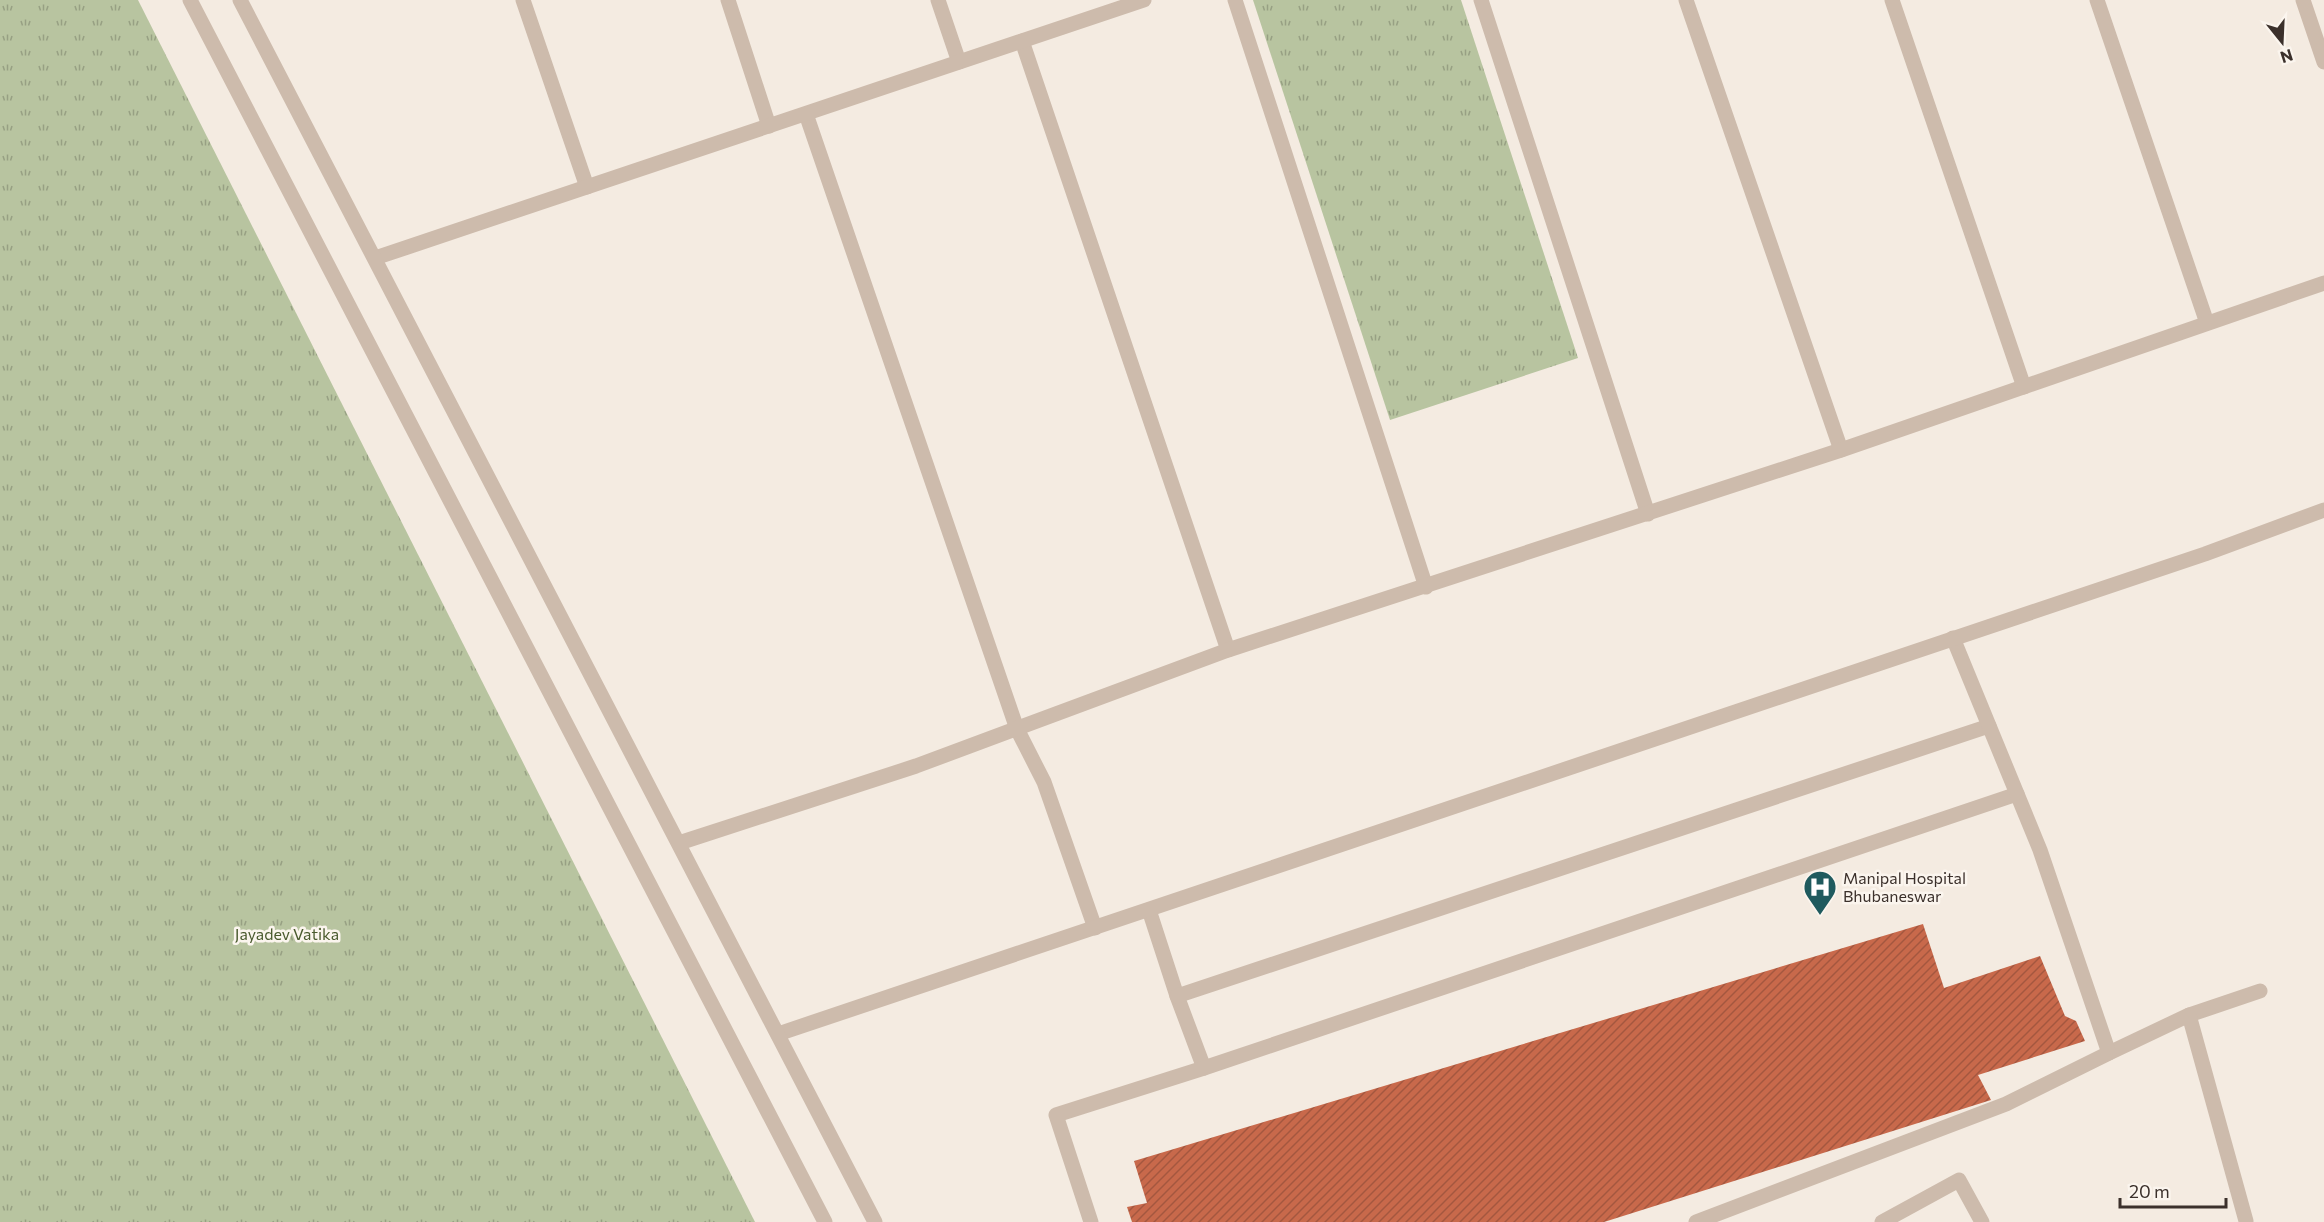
<svg xmlns="http://www.w3.org/2000/svg" width="2324" height="1222" font-family="Commissioner,sans-serif">
  <style>
    .grass { fill: url(#grass-tufts) }
    .building { fill: url(#building-hatch) }
    .lines { fill: none; stroke-linecap: round; stroke-linejoin: round }
    .service { stroke: #cdbbac; stroke-width: 15 }
    .minor { stroke: #cdbbac; stroke-width: 15 }
    .tertiary { stroke: #cdbbac; stroke-width: 15 }
    .labels { text-anchor: middle; stroke-width: 5; stroke-linejoin: round; paint-order: stroke }
    .poi-label { font-size: 16px; fill: #3b302b; stroke: #fbf5ee; text-anchor: start }
    .park-label { font-size: 16px; fill: #4a5a2e; stroke: #fbf5ee }
  </style>
  <defs>
    <pattern id="grass-tufts" width="24" height="20" patternUnits="userSpaceOnUse" patternTransform="scale(1.5)"><rect width="24" height="20" fill="#b8c4a0"/><path d="M3 7l-1-3M5 7V3M7 7l1-3M15 17l-1-3M17 17v-4M19 17l1-3" fill="none" stroke="#97a083"/></pattern>
    <pattern id="building-hatch" width="6" height="6" patternUnits="userSpaceOnUse" patternTransform="scale(1.5)"><rect width="6" height="6" fill="#c8694b"/><path d="M-1 1l2-2M0 6l6-6M5 7l2-2" fill="none" stroke="#a4573f"/></pattern>
  </defs>
  <rect width="100%" height="100%" fill="#f4ebe1"/>
  <g class="grass">
    <path d="M0,0H138L755,1222H0Z"/>
    <path d="M1253,0H1461L1578,358L1390,420Z"/>
  </g>
  <path class="building" d="M1923,924L1944,988L2040,956L2065,1016L2076,1021L2085,1041L1978,1075L1991,1100L1604,1222H1132L1127,1207L1147,1203L1134,1161Z"/>
  <g class="lines">
    <g class="service">
      <path d="M1149,910L1177,996L1204,1068"/>
      <path d="M1177,996L1989,726"/>
      <path d="M2189,1015L2260,991"/>
      <path d="M2109,1053L2189,1015L2246,1221"/>
      <path d="M1091,1222L1056,1115L1204,1068L2017,794"/>
      <path d="M1696,1222L2006,1104L2109,1053L2040,850L1953,638"/>
      <path d="M1882,1222L1959,1180L1982,1222"/>
    </g>
    <g class="minor">
      <path d="M523,0L587,187"/>
      <path d="M728,0L769,126"/>
      <path d="M938,0L959,62"/>
      <path d="M1235,0L1426,587"/>
      <path d="M1481,0L1648,514"/>
      <path d="M1686,0L1841,450"/>
      <path d="M1892,0L2024,387"/>
      <path d="M2097,0L2207,323"/>
      <path d="M2303,0L2324,62"/>
      <path d="M1022,41L1228,650"/>
      <path d="M806,114L1017,729L1044,782L1095,928"/>
      <path d="M375,258L1144,0"/>
      <path d="M679,843L916,766L1228,650L1841,450L2324,283"/>
      <path d="M778,1034L2205,554L2324,510"/>
    </g>
    <g class="tertiary">
      <path d="M190,0L825,1222"/>
      <path d="M240,0L875,1222"/>
    </g>
  </g>
  <defs>
    <symbol id="hospital-pin" viewBox="-11 -11 22 30"><path d="M0 17L-7.5 6A9.5 9.5 0 1 1 7.5 6Z" fill="#1f5a5e" stroke="#fbf5ee"/><path d="M-5-5h3v3.5h4V-5h3V5h-3V1.5h-4V5h-3Z" fill="#fff"/></symbol>
  </defs>
  <g fill-rule="evenodd">
    <use href="#hospital-pin" x="1801" y="868" width="38" height="52"/>
  </g>
  <g class="labels">
    <g class="poi-label">
      <text x="1843" y="884">Manipal Hospital<tspan x="1843" dy="18">Bhubaneswar</tspan></text>
    </g>
    <g class="park-label">
      <text x="287" y="940">Jayadev Vatika</text>
    </g>
  </g>
  <g transform="translate(2282 42) rotate(162)" stroke="#fbf5ee" stroke-width="4.5" paint-order="stroke">
  <path d="M0-4.5L10 22L0 15L-10 22Z" fill="#3b302b"/>
  <text y="-9" font-size="16" font-weight="bold" text-anchor="middle" fill="#3b302b">N</text>
  </g>
  <path d="M2120 1198v9h106v-9" fill="none" stroke="#3b302b" stroke-width="3"/>
  <text x="2129" y="1198" font-size="18" fill="#3b302b" stroke="#fbf5ee" stroke-width="4.5" paint-order="stroke">20 m</text>
</svg>
